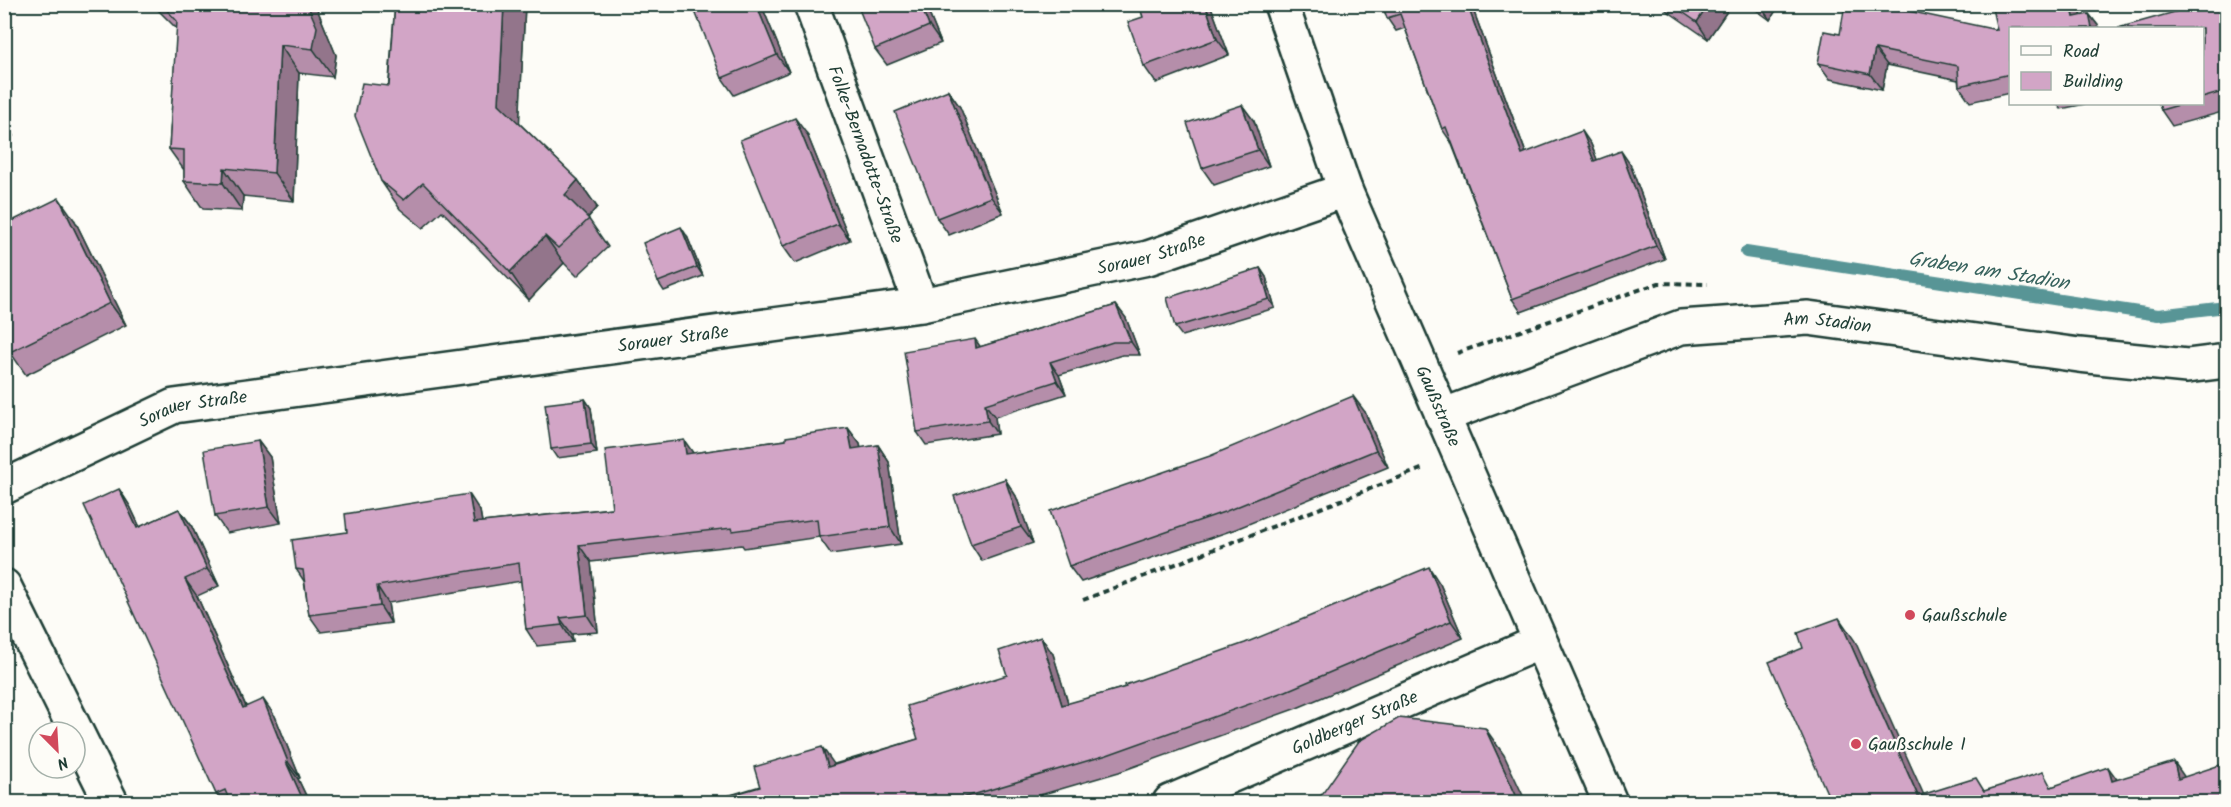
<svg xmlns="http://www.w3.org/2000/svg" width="2231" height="807" font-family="Kalam,sans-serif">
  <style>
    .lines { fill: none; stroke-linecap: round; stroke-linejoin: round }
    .stream { stroke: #599596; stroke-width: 12 }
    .minor-casing { stroke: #1f3d34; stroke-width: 38 }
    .path { stroke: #1f3d34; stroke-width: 4; stroke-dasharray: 6 4.5; stroke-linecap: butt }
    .minor { stroke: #fdfcf7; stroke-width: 33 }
    .wall { fill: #b58eaa; stroke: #1f3d34; stroke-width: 1.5 }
    .shaded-wall { fill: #93748b; stroke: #1f3d34; stroke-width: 1.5 }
    .building { fill: #d2a5c6; stroke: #1f3d34; stroke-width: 1.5 }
    .poi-dot { fill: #d1495b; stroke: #fdfcf7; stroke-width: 2 }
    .labels { text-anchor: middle; stroke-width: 4.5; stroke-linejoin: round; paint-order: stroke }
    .street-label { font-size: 18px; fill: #1f3d34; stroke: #fdfcf7 }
    .poi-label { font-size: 18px; fill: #1f3d34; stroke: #fdfcf7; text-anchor: start }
    .water-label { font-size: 20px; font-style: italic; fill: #37625d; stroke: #fdfcf7 }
  </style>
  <rect width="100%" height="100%" fill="#fdfcf7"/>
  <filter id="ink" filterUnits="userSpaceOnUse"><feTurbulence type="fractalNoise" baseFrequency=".0167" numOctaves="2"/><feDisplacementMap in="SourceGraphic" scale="12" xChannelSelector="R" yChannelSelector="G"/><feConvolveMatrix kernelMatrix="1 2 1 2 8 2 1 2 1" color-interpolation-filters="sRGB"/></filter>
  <g filter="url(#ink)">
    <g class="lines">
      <path class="stream" d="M1746,252L2158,315L2226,307"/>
      <defs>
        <g id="minor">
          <path id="s1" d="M811,4L921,305"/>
          <path id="s2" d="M1281,4L1345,190L1610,802"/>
          <path id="s3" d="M1442,416L1681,327L1808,318L2079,355L2187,366L2226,361"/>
          <path id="s4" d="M4,487L174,406L921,305L1148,258L1345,190"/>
          <path d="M4,586L111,802"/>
          <path id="s5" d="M1170,802L1540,642"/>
        </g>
      </defs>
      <use href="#minor" class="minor-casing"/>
      <g class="path">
        <path d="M1457,353L1659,283L1708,284"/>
        <path d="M1083,600L1424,468"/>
      </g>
      <use href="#minor" class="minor"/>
    </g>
    <g class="wall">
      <path d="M152,4H315L336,55L333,77L299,73L294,201L243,196L242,211L203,209L184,181V170L169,149L177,29Z"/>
      <path d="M395,4H525L519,123L578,180L597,207L588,218L608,247L577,276L564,263L529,300L442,211L423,228L400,209L381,181Z"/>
      <path d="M761,4L789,72L734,95L722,78Z"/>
      <path d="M925,4L941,43L887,65L875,49Z"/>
      <path d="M1139,4H1210L1229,55L1156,83L1144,66L1143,17Z"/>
      <path d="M1382,4H1471L1526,153L1591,144L1597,160L1630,164L1665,259L1521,312L1512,299L1451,142L1442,129L1405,28L1396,31L1387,18Z"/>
      <path d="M1662,4H1732L1708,39L1666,10Z"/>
      <path d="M1748,4H1780L1770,20Z"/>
      <path d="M2226,4V111L2172,126L2161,110L2159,104H2202V28Z"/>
      <path d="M2089,14L2100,28H2010V93L1970,102L1959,86L1958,80L1887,65L1882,90L1830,79L1818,63L1840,34L1997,30Z"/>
      <path d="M948,90L960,107L1003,213L949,235L937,218Z"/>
      <path d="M2057,104H2085L2061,109Z"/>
      <path d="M1242,105L1254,121L1269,166L1214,185L1202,168Z"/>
      <path d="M4,115L13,136L4,140Z"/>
      <path d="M807,134L850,240L795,263L783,246Z"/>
      <path d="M75,221L126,325L26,375L10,352Z"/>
      <path d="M687,236L703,276L664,291L658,282Z"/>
      <path d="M1260,268L1266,277L1275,308L1182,336L1175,327Z"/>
      <path d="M1116,305L1126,318L1140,355H1122L1059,375L1066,394L995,417L997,434L926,445L917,432L980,347Z"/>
      <path d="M585,399L591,408L597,453L557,458L551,449Z"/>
      <path d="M1365,412L1388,467L1236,529L1081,582L1069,566Z"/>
      <path d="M848,428L860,444L861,448L878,445L889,462L901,544L831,554L819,537L744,548L742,545L591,562L598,632L572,634L573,642L537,646L526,629L521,581L388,603L391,623L321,632L309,615L304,581L296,569L480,511L482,522L612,508L693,453L786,440Z"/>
      <path d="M258,441L270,457L281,523L227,533L215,516Z"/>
      <path d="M1005,479L1016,496L1033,543L982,561L971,544Z"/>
      <path d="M119,489L130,506L140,527L179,509L191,525L219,586L197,596L246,706L275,716L300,778L298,779L309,802H222L216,794Z"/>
      <path d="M1440,584L1463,638L1297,708L1119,772L1016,802H707L918,739L1007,675L1053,654L1068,704L1126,687Z"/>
    </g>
    <g class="shaded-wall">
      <path d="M307,4H315L336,55L333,77L313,49Z"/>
      <path d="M504,4H525L519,132L499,104Z"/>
      <path d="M756,4H761L789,72L777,55Z"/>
      <path d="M920,4H925L941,43L929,26Z"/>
      <path d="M1205,4H1210L1229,55L1217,39Z"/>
      <path d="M1467,4H1471L1531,167L1522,154Z"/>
      <path d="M1709,4H1732L1708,39L1697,22Z"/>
      <path d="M1759,4H1780L1770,20Z"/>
      <path d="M2071,4H2079L2084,28L2074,17Z"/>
      <path d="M2089,14L2100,28H2092Z"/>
      <path d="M280,45L299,73L294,201L274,173Z"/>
      <path d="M1875,49L1887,65L1882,90L1870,74Z"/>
      <path d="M948,90L960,107L1003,213L991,197Z"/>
      <path d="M1242,105L1254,121L1269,166L1258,150Z"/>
      <path d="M4,115L13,136L4,124Z"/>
      <path d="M795,118L807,134L850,240L838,224Z"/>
      <path d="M1582,131L1591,144L1603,175L1594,161Z"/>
      <path d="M1621,151L1630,164L1665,259L1656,246Z"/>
      <path d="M224,168L243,196L242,211L223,183Z"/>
      <path d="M578,180L597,207L584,222L565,195Z"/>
      <path d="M59,198L75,221L126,325L110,303Z"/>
      <path d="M681,227L687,236L703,276L697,267Z"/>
      <path d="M545,236L564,263L529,300L510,272Z"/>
      <path d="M1260,268L1266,277L1275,308L1269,299Z"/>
      <path d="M1116,305L1126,318L1140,355L1131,342Z"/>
      <path d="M975,339L984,352L976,348Z"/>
      <path d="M1050,362L1059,375L1066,394L1057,381Z"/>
      <path d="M1353,396L1365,412L1388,467L1376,450Z"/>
      <path d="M585,399L591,408L597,453L591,444Z"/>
      <path d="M985,404L995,417L997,434L988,421Z"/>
      <path d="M848,428L860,444L863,466L852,449Z"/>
      <path d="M684,440L696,457L686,454Z"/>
      <path d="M258,441L270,457L281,523L269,507Z"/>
      <path d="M878,445L889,462L901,544L890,527Z"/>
      <path d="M1005,479L1016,496L1033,543L1021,527Z"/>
      <path d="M119,489L130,506L148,545L137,528Z"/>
      <path d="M469,494L480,511L485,540L474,523Z"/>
      <path d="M179,509L191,525L219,586L207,569Z"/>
      <path d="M579,545L591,562L598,632L587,615Z"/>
      <path d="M1429,567L1440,584L1463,638L1451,621Z"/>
      <path d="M185,579L197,596L254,725L243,708Z"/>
      <path d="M377,586L388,603L391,623L380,606Z"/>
      <path d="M560,618L572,634L573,642L562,625Z"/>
      <path d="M1839,618L1855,641L1927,802L1918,796Z"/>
      <path d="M1041,637L1053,654L1074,722L1062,705Z"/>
      <path d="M263,699L275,716L300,778L288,762Z"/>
      <path d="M1485,728L1504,755L1526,802H1519Z"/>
      <path d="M822,747L834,764L840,783L828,767Z"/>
      <path d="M286,762L298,779L309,802H304Z"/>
      <path d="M2174,762L2190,785L2178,779Z"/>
      <path d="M2108,767L2124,789L2112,781Z"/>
    </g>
    <g class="building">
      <path d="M161,4H307L317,27L313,49L280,45L274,173L224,168L223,183L184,181V150L169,149L177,21Z"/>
      <path d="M395,4H504L499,104L578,180L565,195L589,219L558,248L545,236L510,272L423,183L404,200L381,181L355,116L362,83L389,86Z"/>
      <path d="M692,4H756L777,55L722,78Z"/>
      <path d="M857,4H920L929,26L875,49Z"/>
      <path d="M1139,4H1205L1217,39L1144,66L1128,22L1143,17Z"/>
      <path d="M1382,4H1467L1522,154L1582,131L1594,161L1621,151L1656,246L1512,299L1446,127L1442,129L1400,14L1387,18Z"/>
      <path d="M1671,4H1709L1697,22Z"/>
      <path d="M1845,4H1876L1997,30L1991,4H2071L2074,17L2089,14L2092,28H2010V74L1959,86L1958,66L1875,49L1870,74L1818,63L1824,31L1840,34Z"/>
      <path d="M2203,4H2226V91L2202,98V28H2118Z"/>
      <path d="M948,90L991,197L937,218L895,112Z"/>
      <path d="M2159,104H2182L2161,110Z"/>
      <path d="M1242,105L1258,150L1202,168L1187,123Z"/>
      <path d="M795,118L838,224L783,246L740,140Z"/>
      <path d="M59,198L110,303L10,352L4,341V225Z"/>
      <path d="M681,227L697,267L658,282L643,243Z"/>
      <path d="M1260,268L1269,299L1175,327L1167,298Z"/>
      <path d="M1116,305L1131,342H1113L1050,362L1057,381L985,404L988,421L917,432L904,351L975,339L976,348Z"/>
      <path d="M1353,396L1376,450L1224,512L1069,566L1050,511L1210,456Z"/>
      <path d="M585,399L591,444L551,449L545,404Z"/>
      <path d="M848,428L852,449L878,445L890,527L819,537L817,519L733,531L732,528L579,545L587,615L560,618L562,625L526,629L519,563L377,586L380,606L309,615L303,570L296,569L292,540L347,532L345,514L469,494L474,523L612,508L605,450L684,440L686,454L786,440V437Z"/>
      <path d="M258,441L269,507L215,516L204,450Z"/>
      <path d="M1005,479L1021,527L971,544L954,496Z"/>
      <path d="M119,489L137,528L179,509L207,569L185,579L243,708L263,699L288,762H286L304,802H230L225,790L216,794L84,505Z"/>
      <path d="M1429,567L1451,621L1286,691L1107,755L949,802H938L935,794L908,802H707L760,787L754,767L822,747L828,767L918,739L907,706L1007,675L999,651L1041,637L1062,705L1126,687L1125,685L1245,643Z"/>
      <path d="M1839,618L1918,796L1976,778L1984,791L2043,772L2051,787L2108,767L2112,781L2174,762L2178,779L2226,763V802H1831L1769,662L1803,648L1798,633Z"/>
      <path d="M1399,718L1485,728L1519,802H1319L1318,800L1359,741Z"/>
    </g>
  </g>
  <g class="poi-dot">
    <circle cx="1910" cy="615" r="6"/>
    <circle cx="1856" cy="744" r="6"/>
  </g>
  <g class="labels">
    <g class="street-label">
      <text dy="6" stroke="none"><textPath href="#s1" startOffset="160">Folke-Bernadotte-Straße</textPath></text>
      <text dy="6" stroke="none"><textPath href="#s4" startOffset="1178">Sorauer Straße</textPath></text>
      <text dy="6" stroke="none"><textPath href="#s3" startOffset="402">Am Stadion</textPath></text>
      <text dy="6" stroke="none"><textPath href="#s4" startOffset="692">Sorauer Straße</textPath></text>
      <text dy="6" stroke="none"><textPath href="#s2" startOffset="432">Gaußstraße</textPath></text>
      <text dy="6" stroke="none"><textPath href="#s4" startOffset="206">Sorauer Straße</textPath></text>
      <text dy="6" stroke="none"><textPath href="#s5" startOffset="201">Goldberger Straße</textPath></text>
    </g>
    <g class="poi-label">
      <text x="1922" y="621">Gaußschule</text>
      <text x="1868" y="750">Gaußschule I</text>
    </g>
    <g class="water-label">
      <text transform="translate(1989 270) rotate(9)" y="7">Graben am Stadion</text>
    </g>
  </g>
  <rect width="2231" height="807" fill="none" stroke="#fdfcf7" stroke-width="24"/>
  <rect x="12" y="12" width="2207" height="783" fill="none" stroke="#1f3d34" stroke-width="2" filter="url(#ink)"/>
  <rect x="2009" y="27" width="195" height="78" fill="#fdfcf7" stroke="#a4b0a9" stroke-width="1.5"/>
  <rect x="2021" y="46" width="30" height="9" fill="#fdfcf7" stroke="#a4b0a9" stroke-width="1.5"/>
  <text x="2063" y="57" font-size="18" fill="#1f3d34">Road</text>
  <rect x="2021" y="72" width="30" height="18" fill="#d2a5c6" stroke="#a4b0a9" stroke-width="1.5"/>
  <text x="2063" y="87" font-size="18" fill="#1f3d34">Building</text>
  <g transform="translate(57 750) rotate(156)"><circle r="28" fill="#fdfcf7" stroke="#a4b0a9" stroke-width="1.5"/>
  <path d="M0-4.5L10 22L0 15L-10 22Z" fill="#d1495b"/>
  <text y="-9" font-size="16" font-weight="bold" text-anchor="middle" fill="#1f3d34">N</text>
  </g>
</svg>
